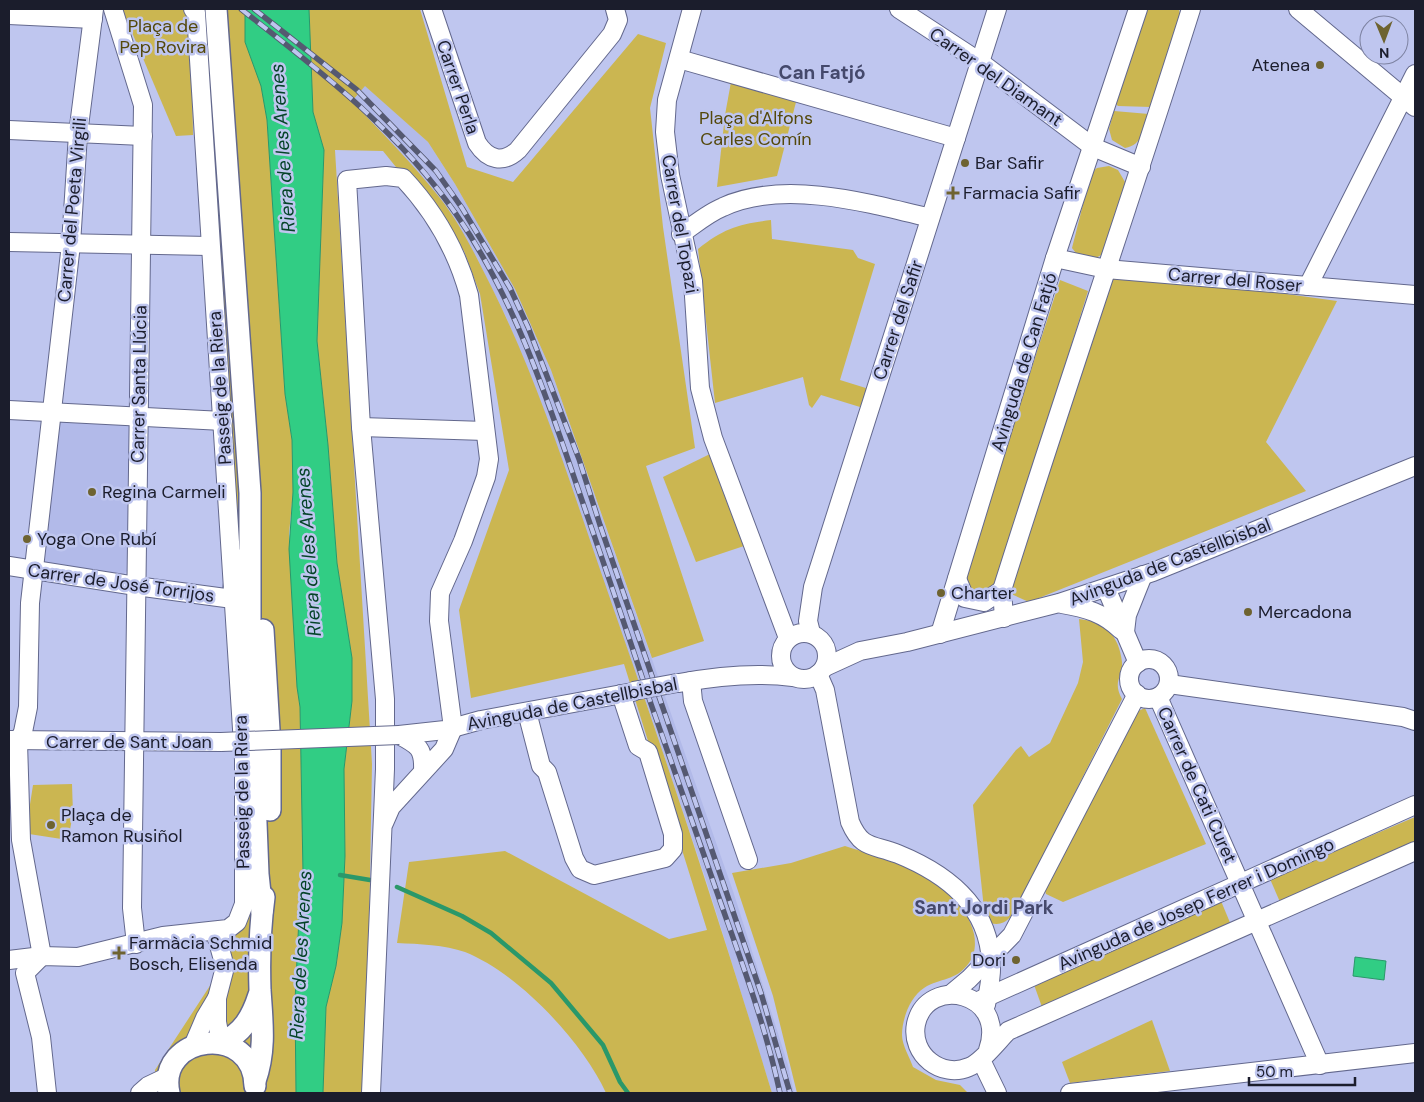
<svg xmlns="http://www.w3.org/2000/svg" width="1424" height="1102" font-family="'DM Sans',sans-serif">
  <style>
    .built { fill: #b2bae9 }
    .green { fill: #cbb651 }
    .water { fill: #31cd84; stroke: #2a986a }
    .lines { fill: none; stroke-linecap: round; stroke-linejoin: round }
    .stream { stroke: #2a986a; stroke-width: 4.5 }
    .minor-casing { stroke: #63688d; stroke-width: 20 }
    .major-casing { stroke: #63688d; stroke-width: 24 }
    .minor { stroke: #fff; stroke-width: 18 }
    .major { stroke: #fff; stroke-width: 21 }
    .rail-casing { stroke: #555971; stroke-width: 5.5 }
    .rail { stroke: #bfc6ef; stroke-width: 4; stroke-dasharray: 11; stroke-linecap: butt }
    .minor-bridge-casing { stroke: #63688d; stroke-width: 20; stroke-linecap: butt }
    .minor-bridge { stroke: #fff; stroke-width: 18 }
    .poi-dot { fill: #6e6330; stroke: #bfc6ef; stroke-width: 2 }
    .labels { text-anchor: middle; stroke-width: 5; stroke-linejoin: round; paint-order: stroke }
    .park-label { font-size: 18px; fill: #54480a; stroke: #bfc6ef }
    .poi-label { font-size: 18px; fill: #1b1d2c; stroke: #bfc6ef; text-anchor: start }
    .street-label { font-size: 18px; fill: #1b1d2c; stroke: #bfc6ef }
    .neighbourhood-label { font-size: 19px; font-weight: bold; fill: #45496c; stroke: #bfc6ef }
    .water-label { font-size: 19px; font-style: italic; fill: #054428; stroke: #bfc6ef }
  </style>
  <rect width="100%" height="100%" fill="#bfc6ef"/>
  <g class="built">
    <path d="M365,85L428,142L455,184L515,289L551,370L733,891L788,1065L794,1093H772L709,889L647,705L534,386L507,319L476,256L351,101Z"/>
    <path d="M60,416L125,419L134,429L132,566L123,575L42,563Z"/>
  </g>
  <g class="green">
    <path d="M122,9H186L191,24L193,135L176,136Z"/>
    <path d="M207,9H245V42L261,85L267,120L285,394L292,440L293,492L289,534L297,687L300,707L303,873L300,896L295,1001L296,1093H154L155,1070L215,978L226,945L247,911Z"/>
    <path d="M309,9H420L467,167L513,182L638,34L666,43L650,108L663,227L695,448L646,466L704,641L652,658L551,370L515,289L455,184L428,142L365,86L352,101C382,133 413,164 440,198C461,225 477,258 492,288C543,391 576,502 614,610C670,770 723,931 772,1093H606C583,1042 518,973 465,952C445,945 419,944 397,943L409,862L505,851L669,939L707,930L624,664L471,698L459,610L509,470L480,294L464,251L383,151L335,150L372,764L368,992L362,1093H323L326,1007L336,966L342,923L345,856L344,769L352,701V658L337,563L328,445L317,341L324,150L313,112Z"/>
    <path d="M1146,9H1179L1180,14L1151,107L1118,106L1116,104Z"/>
    <path d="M731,82L796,102L777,176L717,187L725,115Z"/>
    <path d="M1114,111L1149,114C1144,128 1143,145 1125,148L1112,140L1109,129Z"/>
    <path d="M1109,166L1118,170L1125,182L1107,247L1105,253L1092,260L1079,257L1072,248L1091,173L1097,168Z"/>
    <path d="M771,220L772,239L853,250L858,258L875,264L840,380L869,389L860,407L821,395L812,408L809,405L803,377L715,403L698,249C724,228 739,224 771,220Z"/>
    <path d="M1106,269L1337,301L1266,442L1306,491L1029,602L1002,590Z"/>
    <path d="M1060,280L1088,291L1002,570L993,591L984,596C970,591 966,587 966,572Z"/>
    <path d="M710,454L744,546L696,562L663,477Z"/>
    <path d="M1079,619C1105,622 1119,635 1122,662C1123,677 1112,681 1122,699L1017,907C1010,918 1005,927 990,923L984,909L973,805L1016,750L1021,746L1029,757L1050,743L1078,683L1083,662Z"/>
    <path d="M1145,708L1206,844L1063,902L1046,894L1044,887L1136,712Z"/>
    <path d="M72,784L73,814L68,840L29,834L28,817L33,785Z"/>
    <path d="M1415,817V843L1280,902L1270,879Z"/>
    <path d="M845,846C865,853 888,857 907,865C934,877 968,904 974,934C976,944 975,955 969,963C955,982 941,977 924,988C910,997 902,1019 902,1035C902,1045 910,1058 913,1067L936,1080L960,1085L968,1093H797L773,996L732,873L791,863Z"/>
    <path d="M1221,901L1231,925L1042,1007L1033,982Z"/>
    <path d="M1152,1020L1170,1071L1070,1083L1062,1062Z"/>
  </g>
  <g class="water">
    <path d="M245,9H309L313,112L324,150L317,341L328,445L337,563L352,658V701L344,769L345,856L342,923L336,966L326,1007L323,1093H296L295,1001L300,896L303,873L300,707L297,687L289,549L293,492L292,440L285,394L267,120L261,86L245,42Z"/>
    <path d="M1355,957L1386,961L1384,980L1353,976Z"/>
  </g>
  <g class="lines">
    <g class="stream">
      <path d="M340,875L370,880"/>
      <path d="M397,887L462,916L491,933L551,983L603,1045L620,1082L628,1093"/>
    </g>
    <defs>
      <g id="minor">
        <path d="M113,9L143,105L132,908L136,944"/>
        <path d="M432,9L477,143C488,160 503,164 518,150L612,34L618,20L615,9"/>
        <path d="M692,9L667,100L665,132L670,175L693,281L700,388L713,438L788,638"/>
        <path d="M899,9L980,62L1093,147L1141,167"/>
        <path d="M1298,9L1415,107"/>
        <path d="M9,15L93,19"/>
        <path d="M679,59L956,138"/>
        <path d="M9,130L143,136"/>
        <path d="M681,234C694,225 708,213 723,207C783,179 869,203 930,218"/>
        <path d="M9,242L209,246"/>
        <path d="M1055,258L1106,269L1415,295"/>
        <path d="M1308,286L1415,74"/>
        <path d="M9,410L223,421"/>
        <path d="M361,427L485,431"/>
        <path d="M9,566L136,586L233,599"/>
        <path d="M957,579L965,598L984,602L1002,590"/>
        <path d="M1106,588L1138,663"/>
        <path d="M1062,604C1086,608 1104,613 1121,630"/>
        <path d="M1004,618L1002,590C1063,396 1130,203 1191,9"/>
        <path d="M1125,632L1127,615L1143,575"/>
        <circle cx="804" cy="656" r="23"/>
        <path d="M811,633L808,621L813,587L997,9"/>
        <path d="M940,634L1055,258L1138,9"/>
        <circle cx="1149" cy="679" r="20"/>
        <path d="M825,667L860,651L907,642L1059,603L1153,572L1415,466"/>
        <path d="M818,674L825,690L850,822C862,850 873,844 898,854C947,874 989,906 991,963C992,977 988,992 986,1005"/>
        <path d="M691,681L693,701L748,860"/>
        <path d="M679,683C717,676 755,672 793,677"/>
        <path d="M1169,684L1403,717L1415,721"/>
        <path d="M1158,697L1320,1065"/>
        <path d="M527,712L541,766L547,772L574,858L580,869L594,875L665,858L673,849V834L648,752L638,746L621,694"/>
        <path d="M399,735L445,730L481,720L633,692"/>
        <path d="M399,735C418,745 424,748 423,771"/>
        <path d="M10,740L221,742"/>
        <path d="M384,823L391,807L444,749L453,728"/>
        <path d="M215,931L225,967L217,998V1022L221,1043"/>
        <path d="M42,956L21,840L18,742L23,732L28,707L30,603L71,244L78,134L94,9"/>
        <path d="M42,956L25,973L41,1037L47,1093"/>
        <path d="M9,960L42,956L78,957L163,936L228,929L237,922L244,904V760L196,13L193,9"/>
        <path d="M951,994L969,979L1012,935L1137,694"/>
        <path d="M976,1002L1415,805"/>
        <path d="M193,1046L205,1018L217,998"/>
        <path d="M988,1050C1008,992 927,974 916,1024C910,1055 942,1079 969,1067C981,1063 998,1041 1008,1031L1415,851"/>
        <path d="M981,1060L997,1093"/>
        <path d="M140,1093L148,1086L169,1076"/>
        <path d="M371,1093L385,769V699L361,427L347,180L386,176L403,178C434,211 457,251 469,295L489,459L486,477L463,541L440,593L439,621L453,728"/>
        <path d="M1070,1093L1415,1053"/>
      </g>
      <g id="major">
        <path d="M216,9L250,493V671L258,874L262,912"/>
        <path d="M233,599L238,560"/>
        <path d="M263,630L270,747V810"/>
        <path d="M221,1043C243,1033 252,1017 259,995"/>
        <path d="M255,1081C266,1050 262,1021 260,990C259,960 260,927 264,897"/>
        <path d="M169,1093C156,1034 254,1022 255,1086"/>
      </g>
    </defs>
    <use href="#minor" class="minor-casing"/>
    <use href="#major" class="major-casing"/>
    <use href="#minor" class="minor"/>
    <use href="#major" class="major"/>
    <defs>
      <g id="rail">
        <path d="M241,9C320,71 397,129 456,214C513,296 545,392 577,486C602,558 627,631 651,704C676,774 700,845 725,915C746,974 767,1032 780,1093"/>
        <path d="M254,9L357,90L436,171L462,208L510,288L528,327L579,459L600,525L761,993L790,1093"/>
      </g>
    </defs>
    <use href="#rail" class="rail-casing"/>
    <use href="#rail" class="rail"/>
    <defs>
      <g id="minor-bridge">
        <path d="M633,691L677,683"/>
        <path d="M221,742L399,735"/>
      </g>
    </defs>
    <use href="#minor-bridge" class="minor-bridge-casing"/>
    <use href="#minor-bridge" class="minor-bridge"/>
  </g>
  <g class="poi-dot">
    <circle cx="1320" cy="65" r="5"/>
    <circle cx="965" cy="163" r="5"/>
    <path d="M950.5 185.5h5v5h5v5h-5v5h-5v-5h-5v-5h5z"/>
    <circle cx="92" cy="492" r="5"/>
    <circle cx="27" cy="539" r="5"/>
    <circle cx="941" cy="593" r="5"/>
    <circle cx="1248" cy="612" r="5"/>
    <circle cx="51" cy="825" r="5"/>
    <path d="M116.5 945.5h5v5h5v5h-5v5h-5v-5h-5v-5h5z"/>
    <circle cx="1016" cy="960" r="5"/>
  </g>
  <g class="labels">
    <g class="park-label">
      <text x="163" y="32">Plaça de<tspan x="163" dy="21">Pep Rovira</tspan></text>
      <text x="756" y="124">Plaça d'Alfons<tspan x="756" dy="21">Carles Comín</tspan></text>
    </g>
    <g class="poi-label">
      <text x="1310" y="71" text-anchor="end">Atenea</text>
      <text x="975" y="169">Bar Safir</text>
      <text x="963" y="199">Farmacia Safir</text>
      <text x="102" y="498">Regina Carmeli</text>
      <text x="37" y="545">Yoga One Rubí</text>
      <text x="951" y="599">Charter</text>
      <text x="1258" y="618">Mercadona</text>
      <text x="61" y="821">Plaça de<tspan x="61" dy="21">Ramon Rusiñol</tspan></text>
      <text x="129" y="949">Farmàcia Schmid<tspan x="129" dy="21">Bosch, Elisenda</tspan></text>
      <text x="1006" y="966" text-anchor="end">Dori</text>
    </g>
    <g class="street-label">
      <text transform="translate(996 77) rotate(35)" y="6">Carrer del Diamant</text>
      <text transform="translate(458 87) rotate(71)" y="6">Carrer Perla</text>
      <text transform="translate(72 210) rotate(-85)" y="6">Carrer del Poeta Virgili</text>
      <text transform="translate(680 224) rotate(80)" y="6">Carrer del Topazi</text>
      <text transform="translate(1235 280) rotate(5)" y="6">Carrer del Roser</text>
      <text transform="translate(898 320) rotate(-72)" y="6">Carrer del Safir</text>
      <text transform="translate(1024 362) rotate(-73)" y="6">Avinguda de Can Fatjó</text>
      <text transform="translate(139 384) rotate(-89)" y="6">Carrer Santa Llúcia</text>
      <text transform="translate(220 388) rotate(-94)" y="6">Passeig de la Riera</text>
      <text transform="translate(1170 562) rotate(-21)" y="6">Avinguda de Castellbisbal</text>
      <text transform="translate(121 583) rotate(8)" y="6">Carrer de José Torrijos</text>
      <text transform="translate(572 704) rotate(-11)" y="6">Avinguda de Castellbisbal</text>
      <text x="129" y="748">Carrer de Sant Joan</text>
      <text transform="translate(1197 785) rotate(66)" y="6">Carrer de Cati Curet</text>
      <text transform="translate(242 792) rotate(-91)" y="6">Passeig de la Riera</text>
      <text transform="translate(1196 904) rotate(-24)" y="6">Avinguda de Josep Ferrer i Domingo</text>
    </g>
    <g class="neighbourhood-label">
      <text x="822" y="79">Can Fatjó</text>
      <text x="984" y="914">Sant Jordi Park</text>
    </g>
    <g class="water-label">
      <text transform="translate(282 148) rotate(-94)" y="7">Riera de les Arenes</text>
      <text transform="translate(308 552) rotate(-94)" y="7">Riera de les Arenes</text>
      <text transform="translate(300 955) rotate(-87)" y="7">Riera de les Arenes</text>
    </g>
  </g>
  <rect width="1424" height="1102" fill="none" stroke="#1b1d2c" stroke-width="20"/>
  <g transform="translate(1384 40) rotate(179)"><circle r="24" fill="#bfc6ef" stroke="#7d82a1"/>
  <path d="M0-4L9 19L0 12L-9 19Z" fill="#6e6330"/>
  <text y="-8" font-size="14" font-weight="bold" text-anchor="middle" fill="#1b1d2c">N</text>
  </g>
  <path d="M1249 1077v8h106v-8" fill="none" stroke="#1b1d2c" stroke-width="2.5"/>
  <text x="1256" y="1077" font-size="15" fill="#1b1d2c" stroke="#bfc6ef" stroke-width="4" paint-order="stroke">50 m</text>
</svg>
